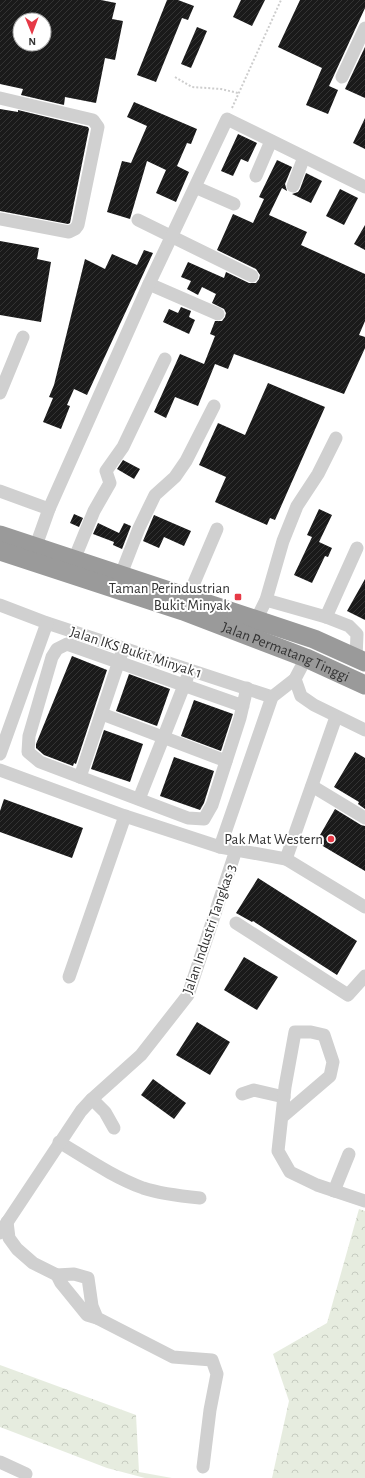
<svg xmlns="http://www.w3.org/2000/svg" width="365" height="1478" font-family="'Alegreya Sans',sans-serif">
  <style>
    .forest { fill: url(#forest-crowns) }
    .building { fill: url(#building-hatch); fill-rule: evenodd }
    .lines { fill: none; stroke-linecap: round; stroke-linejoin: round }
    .path { stroke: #cdcdcd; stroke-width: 2; stroke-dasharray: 2 2; stroke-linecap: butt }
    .minor { stroke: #d0d0d0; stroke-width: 13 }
    .highway { stroke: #9a9a9a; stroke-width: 19 }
    .poi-dot { fill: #e63946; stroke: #fff; stroke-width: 1.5 }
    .labels { text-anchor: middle; stroke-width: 4; stroke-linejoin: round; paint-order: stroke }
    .poi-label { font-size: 15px; fill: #333; stroke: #fff; text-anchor: end }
    .street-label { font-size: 15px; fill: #333; stroke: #fff }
  </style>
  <defs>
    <pattern id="forest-crowns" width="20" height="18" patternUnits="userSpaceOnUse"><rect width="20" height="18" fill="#e6ecdf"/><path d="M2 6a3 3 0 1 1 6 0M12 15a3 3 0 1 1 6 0" fill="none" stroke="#c6cbc0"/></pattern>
    <pattern id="building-hatch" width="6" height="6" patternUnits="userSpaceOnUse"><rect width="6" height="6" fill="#1a1a1a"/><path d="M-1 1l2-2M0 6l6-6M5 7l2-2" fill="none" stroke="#333"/></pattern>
  </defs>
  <rect width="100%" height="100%" fill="#fff"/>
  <g class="forest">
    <path d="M359,1209L365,1211V1478H272L289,1401L273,1354L327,1323Z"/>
    <path d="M0,1365L136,1415L139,1472L172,1478H145L107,1468L0,1427Z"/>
  </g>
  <g class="building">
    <path d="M0,0H101L116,3L112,19L123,21L115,60L105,58L96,103L65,97L64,105L21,95L23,89L0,84ZM20,20H44V44H20Z"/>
    <path d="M167,0H178L194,6L188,20L182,18L156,82L137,75Z"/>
    <path d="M241,0H265L252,26L233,17Z"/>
    <path d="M300,0H365V8L329,86L338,90L328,114L306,105L322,68L278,47Z"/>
    <path d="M197,27L207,31L191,68L181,64Z"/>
    <path d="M365,47V98L345,89Z"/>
    <path d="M134,102L197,129L191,144L187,143L177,166L189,172L176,202L156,193L166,170L147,161L130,219L107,212L122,161L131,163L147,126L127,117Z"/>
    <path d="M0,109L18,112V110L88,127L89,129L70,223L68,224L0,211Z"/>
    <path d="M365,118V149L353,143Z"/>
    <path d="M238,134L257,143L248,162L241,159L233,176L221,171Z"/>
    <path d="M277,160L292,167L285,184L287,191L282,188L269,215L307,232L301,245L365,274V321L359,335L365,337V348L344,394L234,354L228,369L215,364L198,406L175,397L166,418L154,412L180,354L204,364L215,336L210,334L215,321H222L225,317L226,313L224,309L212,303L216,294L202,287L198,295L187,289L191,281L181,277L188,262L224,278L226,272L249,283H256L259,279L260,275L256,269L217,250L233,214L253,223L264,199L259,197Z"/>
    <path d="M306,173L322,181L311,203L292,194L298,192L300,189Z"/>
    <path d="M340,189L358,198L344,225L326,216Z"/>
    <path d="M365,225V250L354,244Z"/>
    <path d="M0,241L39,248L37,259L51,262L41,322L0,315Z"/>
    <path d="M144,250L153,253L87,395L74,389L67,405L70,406L61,429L43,422L53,398L49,397L54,385L85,259L105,269L112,254L137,265Z"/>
    <path d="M181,307L191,311L189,317L195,320L189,334L163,322L169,309L178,313Z"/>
    <path d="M268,383L325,407L275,520L270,518L267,525L215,502L226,477L199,465L218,423L245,435Z"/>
    <path d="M123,460L140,469L134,479L117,469Z"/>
    <path d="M319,509L332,515L319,542L332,548L328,557L325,556L312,583L294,575L312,537L307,535Z"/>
    <path d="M74,514L83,518L79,527L70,523Z"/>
    <path d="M154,515L191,531L184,546L164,537L159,548L143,541Z"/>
    <path d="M98,523L119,533L124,523L131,526L122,549L113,545L114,542L93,534Z"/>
    <path d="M365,579V620L347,611Z"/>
    <path d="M72,656L107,670L76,764L74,763L73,766L44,755L36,748V744Z"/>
    <path d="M129,674L170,689L157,726L116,711Z"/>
    <path d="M194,700L233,714L221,751L181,736Z"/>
    <path d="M104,730L143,744L130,782L91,769Z"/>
    <path d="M355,752L365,758V809L358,804L359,802L334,787Z"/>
    <path d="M174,757L214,771L204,803L200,810L160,796Z"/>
    <path d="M4,799L83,828L72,858L0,832V811Z"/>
    <path d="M335,809L361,825L365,826V871L316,842Z"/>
    <path d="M258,878L357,941L337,975L253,921L252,922L236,913Z"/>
    <path d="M244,957L278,977L257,1010L224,990Z"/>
    <path d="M197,1022L230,1042L210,1075L176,1055Z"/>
    <path d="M153,1079L186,1103L174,1119L141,1095Z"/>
  </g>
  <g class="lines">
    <g class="path">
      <path d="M175,77L192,87L221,89L238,93"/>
      <path d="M232,108L281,0"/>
    </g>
    <g class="minor">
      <path d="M342,77L365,28"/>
      <path d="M0,98L93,120L98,127L78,225L75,229L69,232L0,219"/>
      <path d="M256,176L271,141"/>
      <path d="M293,186L304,157"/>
      <path d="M195,187L234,204"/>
      <path d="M138,220L252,276"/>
      <path d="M149,284L218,314"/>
      <path d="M0,393L23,337"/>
      <path d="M0,491L49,509"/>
      <path d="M33,554L49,509L149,284L227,119L365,187"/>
      <path d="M71,567L94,511L110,483L106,471L123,447L165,359"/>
      <path d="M118,582L139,528L155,495L175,477L186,461L214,406"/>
      <path d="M266,600L326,617L349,626L357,634L356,658"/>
      <path d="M185,604L217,529"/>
      <path d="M0,605L47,623L272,697"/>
      <path d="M326,617L357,548"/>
      <path d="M256,620L266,600L283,541L297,506L318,474L336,438"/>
      <path d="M295,679L301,696L314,705L365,730"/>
      <path d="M243,706L67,644L57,649L52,657L29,736L28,752L40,762L188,818L204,819L212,805L240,718L247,688"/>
      <path d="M102,714L226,761"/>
      <path d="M0,754L47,623"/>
      <path d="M0,770L125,816L220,847L286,859L365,907"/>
      <path d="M80,777L121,655"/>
      <path d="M312,786L365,818"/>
      <path d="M139,799L187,678"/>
      <path d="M220,847L272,697L295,679L306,658"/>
      <path d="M286,859L336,717"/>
      <path d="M236,923L348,995L365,976"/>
      <path d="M69,977L125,816"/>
      <path d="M242,1094L254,1090L284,1097"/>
      <path d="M92,1099L105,1112L114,1128"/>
      <path d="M282,1117L330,1076L333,1062L324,1035L311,1032H295L285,1087L278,1151L290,1172L317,1185L365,1201"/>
      <path d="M59,1142C86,1158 113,1177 143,1188C161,1194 180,1196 200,1198"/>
      <path d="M334,1191L349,1154"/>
      <path d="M7,1222L9,1238L17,1249L33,1263L57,1275L74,1274L88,1278L92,1306L97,1318L173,1357L212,1360L217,1374L210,1410L203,1467"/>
      <path d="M0,1233L81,1111L92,1099L141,1055L188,995L236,850"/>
      <path d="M57,1275L61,1283L87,1315L97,1318"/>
      <path d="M0,1462L26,1474"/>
    </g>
    <g class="highway">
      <path d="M0,535L314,639L365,662"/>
      <path id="s1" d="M0,551L183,611L306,658L365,685"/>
    </g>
  </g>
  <g class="poi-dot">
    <rect x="234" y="593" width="8" height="8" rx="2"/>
    <circle cx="331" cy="839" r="4"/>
  </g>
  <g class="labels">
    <g class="poi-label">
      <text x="230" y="593">Taman Perindustrian<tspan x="230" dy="17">Bukit Minyak</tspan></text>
      <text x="323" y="844">Pak Mat Western</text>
    </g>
    <g class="street-label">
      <text transform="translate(136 652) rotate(18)" y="5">Jalan IKS Bukit Minyak 1</text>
      <text dy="5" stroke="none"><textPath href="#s1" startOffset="303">Jalan Permatang Tinggi</textPath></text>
      <text transform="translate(209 929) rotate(-71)" y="5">Jalan Industri Tangkas 3</text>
    </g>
  </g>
  <g transform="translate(32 32) rotate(179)"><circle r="19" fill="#ffffff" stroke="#adadad"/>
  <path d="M0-3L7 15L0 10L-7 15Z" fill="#e63946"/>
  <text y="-6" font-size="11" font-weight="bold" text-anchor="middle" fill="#333333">N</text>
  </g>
</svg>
